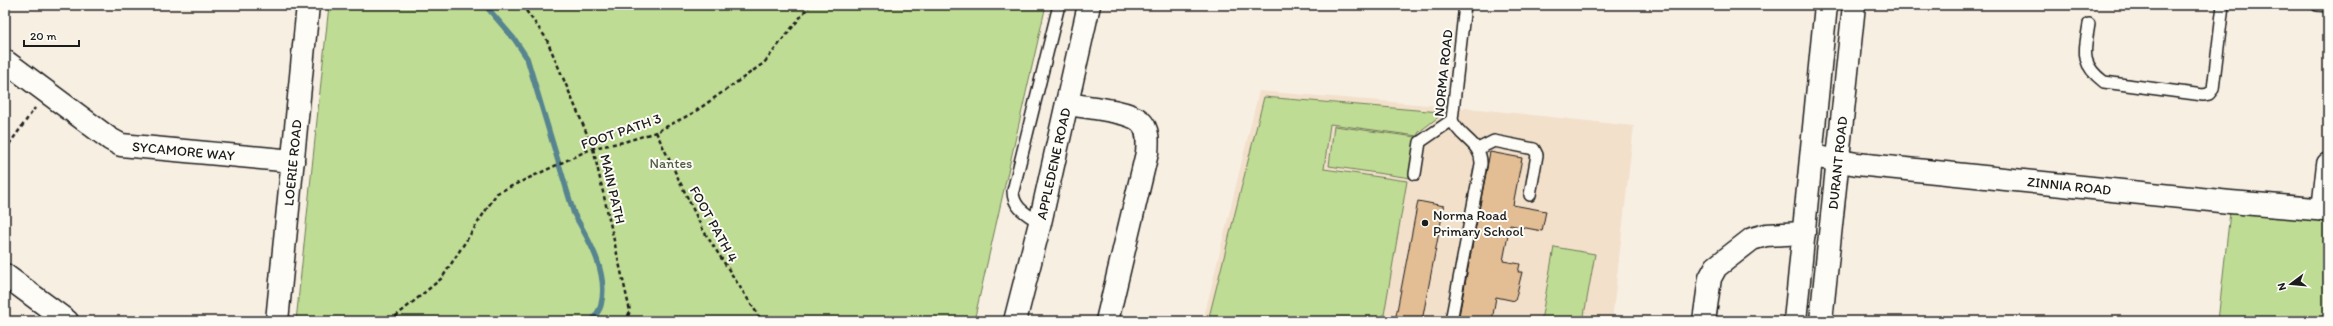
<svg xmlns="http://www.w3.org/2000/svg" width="2333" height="326" font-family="Itim,sans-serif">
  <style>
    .built { fill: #f2e0cb }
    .green { fill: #bfdc94; stroke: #6e7c58 }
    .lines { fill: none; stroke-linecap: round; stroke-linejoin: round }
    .stream { stroke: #56848f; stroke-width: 5.5 }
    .building { fill: #e3bd94; stroke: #1c1c1c }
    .service-casing { stroke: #1c1c1c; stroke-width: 14 }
    .minor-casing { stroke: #1c1c1c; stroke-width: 25 }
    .tertiary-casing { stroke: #1c1c1c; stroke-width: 25 }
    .path { stroke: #1c1c1c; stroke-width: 2.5; stroke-dasharray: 4 3; stroke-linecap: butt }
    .service { stroke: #fdfcf7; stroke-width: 11 }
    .minor { stroke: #fdfcf7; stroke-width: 22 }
    .tertiary { stroke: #fdfcf7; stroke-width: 22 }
    .poi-dot { fill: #1c1c1c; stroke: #fdfcf7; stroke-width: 1.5 }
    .labels { text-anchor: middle; stroke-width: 4; stroke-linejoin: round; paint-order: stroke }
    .street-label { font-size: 14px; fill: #1c1c1c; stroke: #fdfcf7 }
    .park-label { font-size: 14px; fill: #555f46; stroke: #fdfcf7 }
    .poi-label { font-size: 14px; fill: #1c1c1c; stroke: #fdfcf7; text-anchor: start }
  </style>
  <rect width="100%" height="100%" fill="#f8efe3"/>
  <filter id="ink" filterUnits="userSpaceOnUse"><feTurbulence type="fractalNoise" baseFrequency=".025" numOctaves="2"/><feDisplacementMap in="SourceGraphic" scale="8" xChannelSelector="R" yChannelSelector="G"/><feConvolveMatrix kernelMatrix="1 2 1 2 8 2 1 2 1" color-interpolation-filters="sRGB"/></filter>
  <g filter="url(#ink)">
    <path class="built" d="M1259,91L1478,109L1634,126L1612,321H1203Z"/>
    <g class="green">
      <path d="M329,5H1046L974,321H296Z"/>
      <path d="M1264,97L1440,112L1441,115L1419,132L1417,136L1330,124L1324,169L1407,181L1383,321H1208Z"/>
      <path d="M1334,126L1416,137L1411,178L1329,166Z"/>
      <path d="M2231,203L2328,211V321H2218Z"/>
      <path d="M1554,247L1595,254L1583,321H1541Z"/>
    </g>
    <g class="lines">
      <path class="stream" d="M485,5L515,40L527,58L574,214C589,240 609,273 601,305C600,310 595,316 592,321"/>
    </g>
    <g class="building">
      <path d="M1490,152L1522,158L1513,205L1546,211L1542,231L1510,225L1503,261L1520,264L1518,272H1522L1515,301L1496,297L1492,321H1458Z"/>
      <path d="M1418,201L1444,206L1422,321H1395Z"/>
    </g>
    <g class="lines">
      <defs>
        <g id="service">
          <path d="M2317,5L2328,6"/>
          <path d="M2089,24C2085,51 2079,63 2104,82L2203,95L2209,94L2213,89L2223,5"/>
          <path d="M1478,149L1494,141L1534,149L1537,155L1530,195"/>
          <path d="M1415,174L1420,142L1452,120"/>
          <path d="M1040,223C1027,214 1013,208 1013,191L1059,5"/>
          <path d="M1451,321L1481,164C1482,143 1459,138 1452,120L1465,5"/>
        </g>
        <g id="minor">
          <path id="s1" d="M5,61L110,139L121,145L293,161"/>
          <path d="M1067,104C1084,107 1127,110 1140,121C1149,129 1148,142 1147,153L1107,321"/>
          <path id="s2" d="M1812,156L1857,164L2230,202L2328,210"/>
          <path d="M2323,210L2328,164"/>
          <path d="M5,275L67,321"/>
          <path id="s3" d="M277,321L308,5"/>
          <path id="s4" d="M1015,321L1040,223L1089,5"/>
          <path d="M1704,321L1710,278L1716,267L1752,239L1766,235L1804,233"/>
        </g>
        <g id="tertiary">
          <path d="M1795,321L1826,5"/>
          <path id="s5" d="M1821,321L1854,5"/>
        </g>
      </defs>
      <use href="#service" class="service-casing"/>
      <use href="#minor" class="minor-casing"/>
      <use href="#tertiary" class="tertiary-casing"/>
      <g class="path">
        <path d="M522,5L546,38L593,148L630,311L626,321"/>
        <path d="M656,132L703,230L762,321"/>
        <path d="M5,150L35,108"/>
        <path d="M390,321L442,278L497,193L593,148L624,142L656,132L693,113L764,63L810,5"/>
      </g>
      <use href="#service" class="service"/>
      <use href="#minor" class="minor"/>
      <use href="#tertiary" class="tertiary"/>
    </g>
  </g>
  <circle class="poi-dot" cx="1425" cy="223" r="4"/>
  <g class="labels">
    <g class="street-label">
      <text transform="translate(1443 73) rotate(-84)" y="5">NORMA ROAD</text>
      <text transform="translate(621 131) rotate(-19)" y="5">FOOT PATH 3</text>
      <text dy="5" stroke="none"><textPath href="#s1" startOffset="206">SYCAMORE WAY</textPath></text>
      <text dy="5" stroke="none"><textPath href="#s3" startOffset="159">LOERIE ROAD</textPath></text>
      <text dy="5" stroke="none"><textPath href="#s4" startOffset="162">APPLEDENE ROAD</textPath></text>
      <text dy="5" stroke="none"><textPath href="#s5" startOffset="159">DURANT ROAD</textPath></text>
      <text dy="5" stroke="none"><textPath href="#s2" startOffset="259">ZINNIA ROAD</textPath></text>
      <text transform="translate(613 189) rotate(77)" y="5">MAIN PATH</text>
      <text transform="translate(714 224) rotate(61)" y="5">FOOT PATH 4</text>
    </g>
    <g class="park-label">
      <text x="671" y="168">Nantes</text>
    </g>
    <g class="poi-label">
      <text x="1433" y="220">Norma Road<tspan x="1433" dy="16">Primary School</tspan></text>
    </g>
  </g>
  <rect width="2333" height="326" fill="none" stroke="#fdfcf7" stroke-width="20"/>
  <rect x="10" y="10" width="2313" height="306" fill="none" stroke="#1c1c1c" stroke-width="1.5" filter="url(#ink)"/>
  <g transform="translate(2291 284) rotate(254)" stroke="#fdfcf7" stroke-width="3" paint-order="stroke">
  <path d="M0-3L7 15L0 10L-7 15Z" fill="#1c1c1c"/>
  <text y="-6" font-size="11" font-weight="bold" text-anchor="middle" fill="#1c1c1c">N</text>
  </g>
  <path d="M24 40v6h55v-6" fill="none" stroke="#1c1c1c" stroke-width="2"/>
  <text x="30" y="40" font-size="12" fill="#1c1c1c" stroke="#fdfcf7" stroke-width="3" paint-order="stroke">20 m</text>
</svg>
